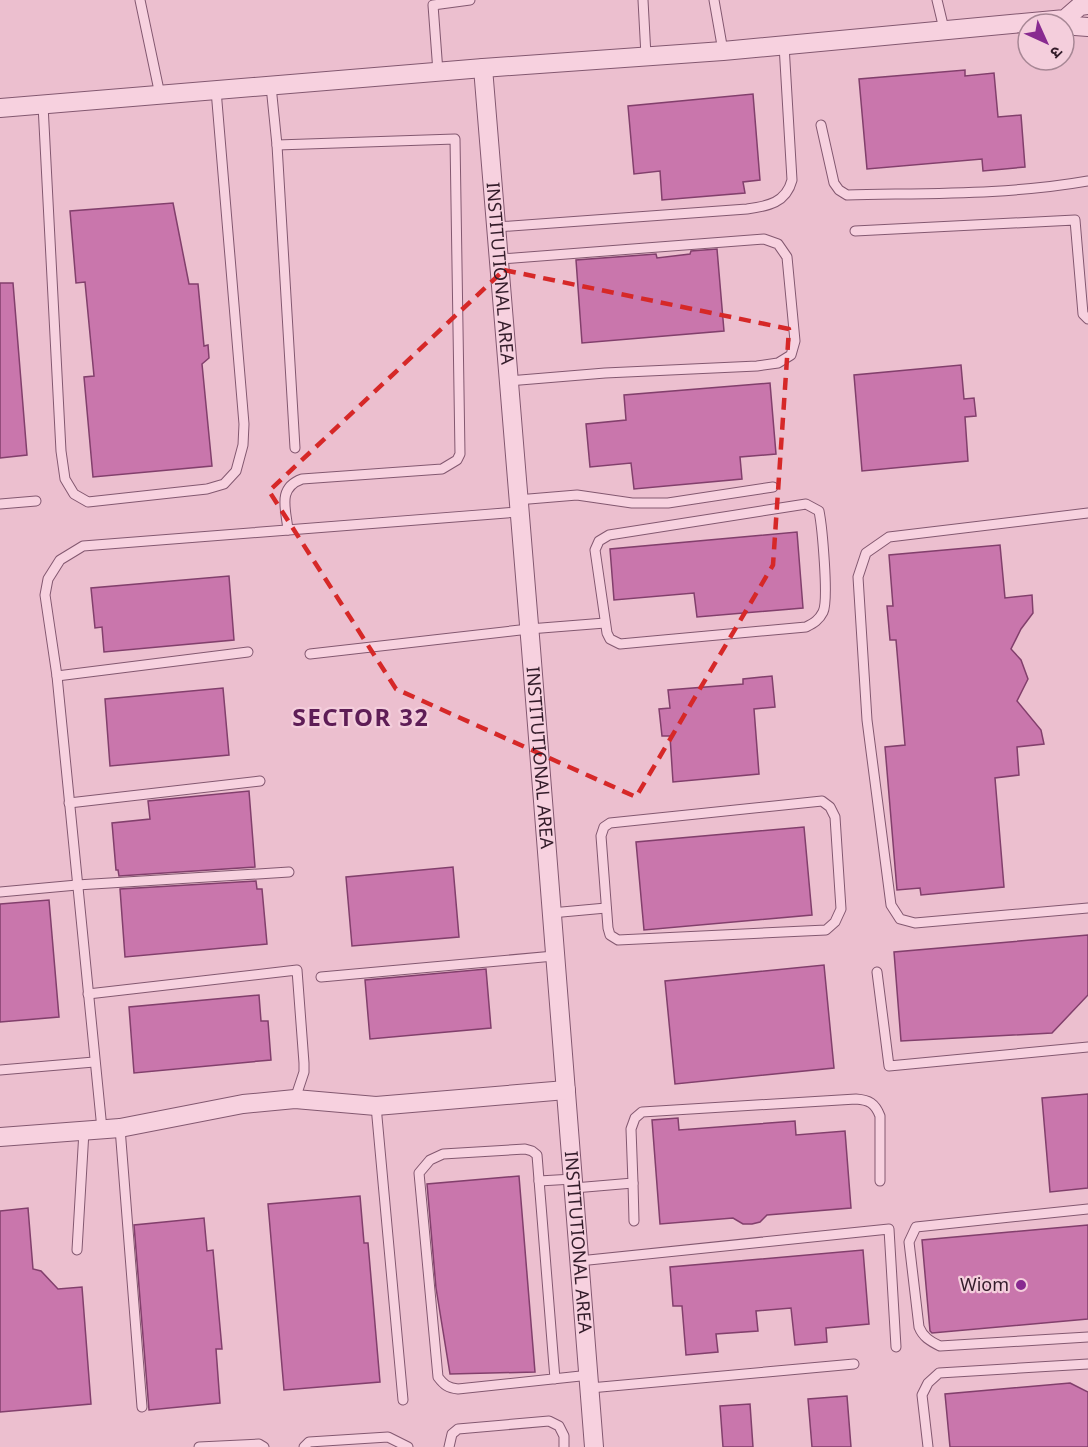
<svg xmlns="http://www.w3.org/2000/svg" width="1088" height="1447" font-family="Georgia,'Noto Sans Devanagari',serif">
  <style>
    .building { fill: #c976ac; stroke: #823f6c; stroke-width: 1.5 }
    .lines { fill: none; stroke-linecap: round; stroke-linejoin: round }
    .lane-casing { stroke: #835870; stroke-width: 11 }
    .street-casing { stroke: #835870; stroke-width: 20 }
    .lane { stroke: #f7d1df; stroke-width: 9 }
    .street { stroke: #f7d1df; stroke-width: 18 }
    .marked { fill: none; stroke: #d62828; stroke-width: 4.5; stroke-dasharray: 12 8; stroke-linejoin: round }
    .poi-dot { fill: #882a90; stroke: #f4cedc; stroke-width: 2 }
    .labels { text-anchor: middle; stroke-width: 4.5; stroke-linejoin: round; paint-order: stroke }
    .street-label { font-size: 18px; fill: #331c2a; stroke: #f4cedc }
    .poi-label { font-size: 18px; fill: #331c2a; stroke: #f4cedc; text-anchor: end }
    .district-label { font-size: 24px; font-weight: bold; letter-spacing: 1.5px; fill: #5e1d56; stroke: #f4cedc }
  </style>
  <rect width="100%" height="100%" fill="#ecbfcf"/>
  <g class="building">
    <path d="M965,70V76L994,73L998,117L1021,115L1025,167L983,171L982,159L867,169L859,79Z"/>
    <path d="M753,94L760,180L743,182L745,193L662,200L660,171L634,174L628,106Z"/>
    <path d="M173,203L189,284H198L204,346L208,345L209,358L202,364L212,466L93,477L84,377L94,376L85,282L76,283L70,211Z"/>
    <path d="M717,249L724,331L582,343L576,260L656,254L657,258L690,254L691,251Z"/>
    <path d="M0,283H13L27,455L0,458Z"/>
    <path d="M961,365L964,399L974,398L976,416L965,417L968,461L862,471L854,375Z"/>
    <path d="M770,383L776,454L740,457L742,479L634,489L631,463L590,467L586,424L626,420L624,395Z"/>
    <path d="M797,532L803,608L697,617L694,593L614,600L610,549Z"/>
    <path d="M1000,545L1005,598L1032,595L1033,613L1021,629L1011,649L1021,660L1028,679L1017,701L1041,730L1044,744L1017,747L1019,775L995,778L1004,887L921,895L920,888L897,890L885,747L905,745L896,640H890L887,606H893L889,555Z"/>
    <path d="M229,576L234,640L104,652L102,627L95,628L91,588Z"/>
    <path d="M772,676L775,707L754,709L759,774L673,782L670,736H662L659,709L670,708L668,690L743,684V679Z"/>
    <path d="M223,688L229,755L110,766L105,699Z"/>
    <path d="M249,791L255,867L119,876L118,870H116L112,823L150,819L148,801Z"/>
    <path d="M804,827L812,915L644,930L636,842Z"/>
    <path d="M453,867L459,937L352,946L346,877Z"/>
    <path d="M256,881L257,889H262L267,944L125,957L120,889Z"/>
    <path d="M49,900L59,1017L0,1022V904Z"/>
    <path d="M1088,935V995L1052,1033L901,1041L894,952Z"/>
    <path d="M824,965L834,1068L675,1084L665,981Z"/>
    <path d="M486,969L491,1028L370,1039L365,980Z"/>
    <path d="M259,995L261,1021H268L271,1060L134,1073L129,1007Z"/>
    <path d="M1088,1094V1188L1050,1192L1042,1098Z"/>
    <path d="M678,1118L679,1130L795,1121L796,1135L845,1131L851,1208L767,1215L760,1222L752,1224H743L733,1218L660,1224L652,1120Z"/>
    <path d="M519,1176L535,1372L450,1374L436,1288L427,1184Z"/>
    <path d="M360,1196L364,1243H368L380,1382L284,1390L268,1204Z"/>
    <path d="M28,1208L33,1269L41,1271L58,1289L82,1287L91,1404L0,1412V1211Z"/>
    <path d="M204,1218L207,1251L213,1250L222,1349H216L220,1403L149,1410L134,1225Z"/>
    <path d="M1088,1225V1319L932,1333L930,1331L922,1240Z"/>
    <path d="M863,1250L869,1324L826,1328L827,1342L795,1345L791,1308L756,1311L758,1331L716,1334L718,1352L686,1355L682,1306H673L670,1267Z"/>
    <path d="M1070,1383L1088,1392V1447H950L945,1394Z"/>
    <path d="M847,1396L851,1447H812L808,1399Z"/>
    <path d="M750,1404L753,1447H723L720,1406Z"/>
  </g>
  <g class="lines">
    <defs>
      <g id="lane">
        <path d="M140,0L160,95"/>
        <path d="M643,0L646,56"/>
        <path d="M714,0L723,51"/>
        <path d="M937,0L944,29"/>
        <path d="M438,72L433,5L470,0"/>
        <path d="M271,86L277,145L295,448"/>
        <path d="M43,105L61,451L65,479L74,494L88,502L207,489L224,484L236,471L243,445L244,424L216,90"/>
        <path d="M821,125L834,183L839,190L847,195C927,193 1009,195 1088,181"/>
        <path d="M277,145L455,139L460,454L457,460L442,469L302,479C277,488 286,509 288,530"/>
        <path d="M497,227L747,209C768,206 786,203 792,180L784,45"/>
        <path d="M855,231L1075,220L1083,314L1088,319"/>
        <path d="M500,259L764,239L778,244L787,257L795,341L791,355L778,363L757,366L605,373L508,381"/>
        <path d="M517,500L577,495L632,503H668L773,487"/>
        <path d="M0,504L36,501"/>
        <path d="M806,504L819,511C822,526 829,600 823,612C819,620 814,623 806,627L620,644L610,639L607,633L595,550L599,541L609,535Z"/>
        <path d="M1088,513L889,537L866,553L858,577L867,720L891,905L900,919L915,923L1088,908"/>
        <path d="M310,654L529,629L605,623"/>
        <path d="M57,676L248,652"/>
        <path d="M822,801L830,807L835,817L841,909L835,922L826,930L618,940L610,935L608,928L601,836L604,827L610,823Z"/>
        <path d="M69,803L260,781"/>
        <path d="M0,892L77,885L289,872"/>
        <path d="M551,913L606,908"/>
        <path d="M877,972L889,1066L1088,1047"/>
        <path d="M321,977L554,956"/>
        <path d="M88,994L297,970L304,1063V1072L295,1099"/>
        <path d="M0,1070L94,1062"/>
        <path d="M376,1106L403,1400"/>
        <path d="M120,1128L142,1407"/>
        <path d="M102,1129L57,676L45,595L48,579L60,560L83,546L518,512"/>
        <path d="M539,1181L573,1179"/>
        <path d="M633,1183L634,1221"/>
        <path d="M574,1188L633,1183L631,1129L635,1118L642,1112L856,1099C869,1100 875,1103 880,1116V1181"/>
        <path d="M1088,1209L916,1227L909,1242L919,1327C923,1337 930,1341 940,1346L1088,1337"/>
        <path d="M77,1250L84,1131"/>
        <path d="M579,1261L889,1229L896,1347"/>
        <path d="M555,1379L537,1155L532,1151L525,1149L443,1154L430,1160L419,1173L438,1377C444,1385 448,1388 458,1389L590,1375"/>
        <path d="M590,1388L854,1364"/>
        <path d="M199,1447L259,1444L264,1447"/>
        <path d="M304,1447L309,1442L388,1437L408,1447"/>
        <path d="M449,1447L452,1434L458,1429L549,1421L559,1426L564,1436V1447"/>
        <path d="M928,1447L922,1395L928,1383L939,1373L1088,1364"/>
      </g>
      <g id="street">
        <path d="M1065,19L1075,26L1088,27"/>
        <path id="s1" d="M483,68L531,649L594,1447"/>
        <path d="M0,108L483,68L723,51L1065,19L1080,6L1088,5"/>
        <path d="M0,1137L120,1128L243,1104L295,1099L376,1106L566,1090"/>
      </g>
    </defs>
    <use href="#lane" class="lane-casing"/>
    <use href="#street" class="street-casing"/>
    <use href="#lane" class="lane"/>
    <use href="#street" class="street"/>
  </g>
  <path class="marked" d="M504,270L789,329L773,565L636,797L396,689L269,491Z"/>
  <circle class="poi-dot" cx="1021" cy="1285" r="6"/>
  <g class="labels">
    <g class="street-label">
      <text dy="6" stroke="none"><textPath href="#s1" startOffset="206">INSTITUTIONAL AREA</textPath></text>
      <text dy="6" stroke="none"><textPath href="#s1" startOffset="692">INSTITUTIONAL AREA</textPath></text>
      <text dy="6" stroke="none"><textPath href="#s1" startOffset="1178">INSTITUTIONAL AREA</textPath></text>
    </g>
    <g class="poi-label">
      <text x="1009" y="1291">Wiom</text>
    </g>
    <g class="district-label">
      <text x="361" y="726">SECTOR 32</text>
    </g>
  </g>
  <g transform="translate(1046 42) rotate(135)"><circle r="28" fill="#f4cedc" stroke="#a78795" stroke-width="1.5"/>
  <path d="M0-4.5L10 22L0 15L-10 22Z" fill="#882a90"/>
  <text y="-9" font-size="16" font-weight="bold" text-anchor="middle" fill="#331c2a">उ</text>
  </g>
</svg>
